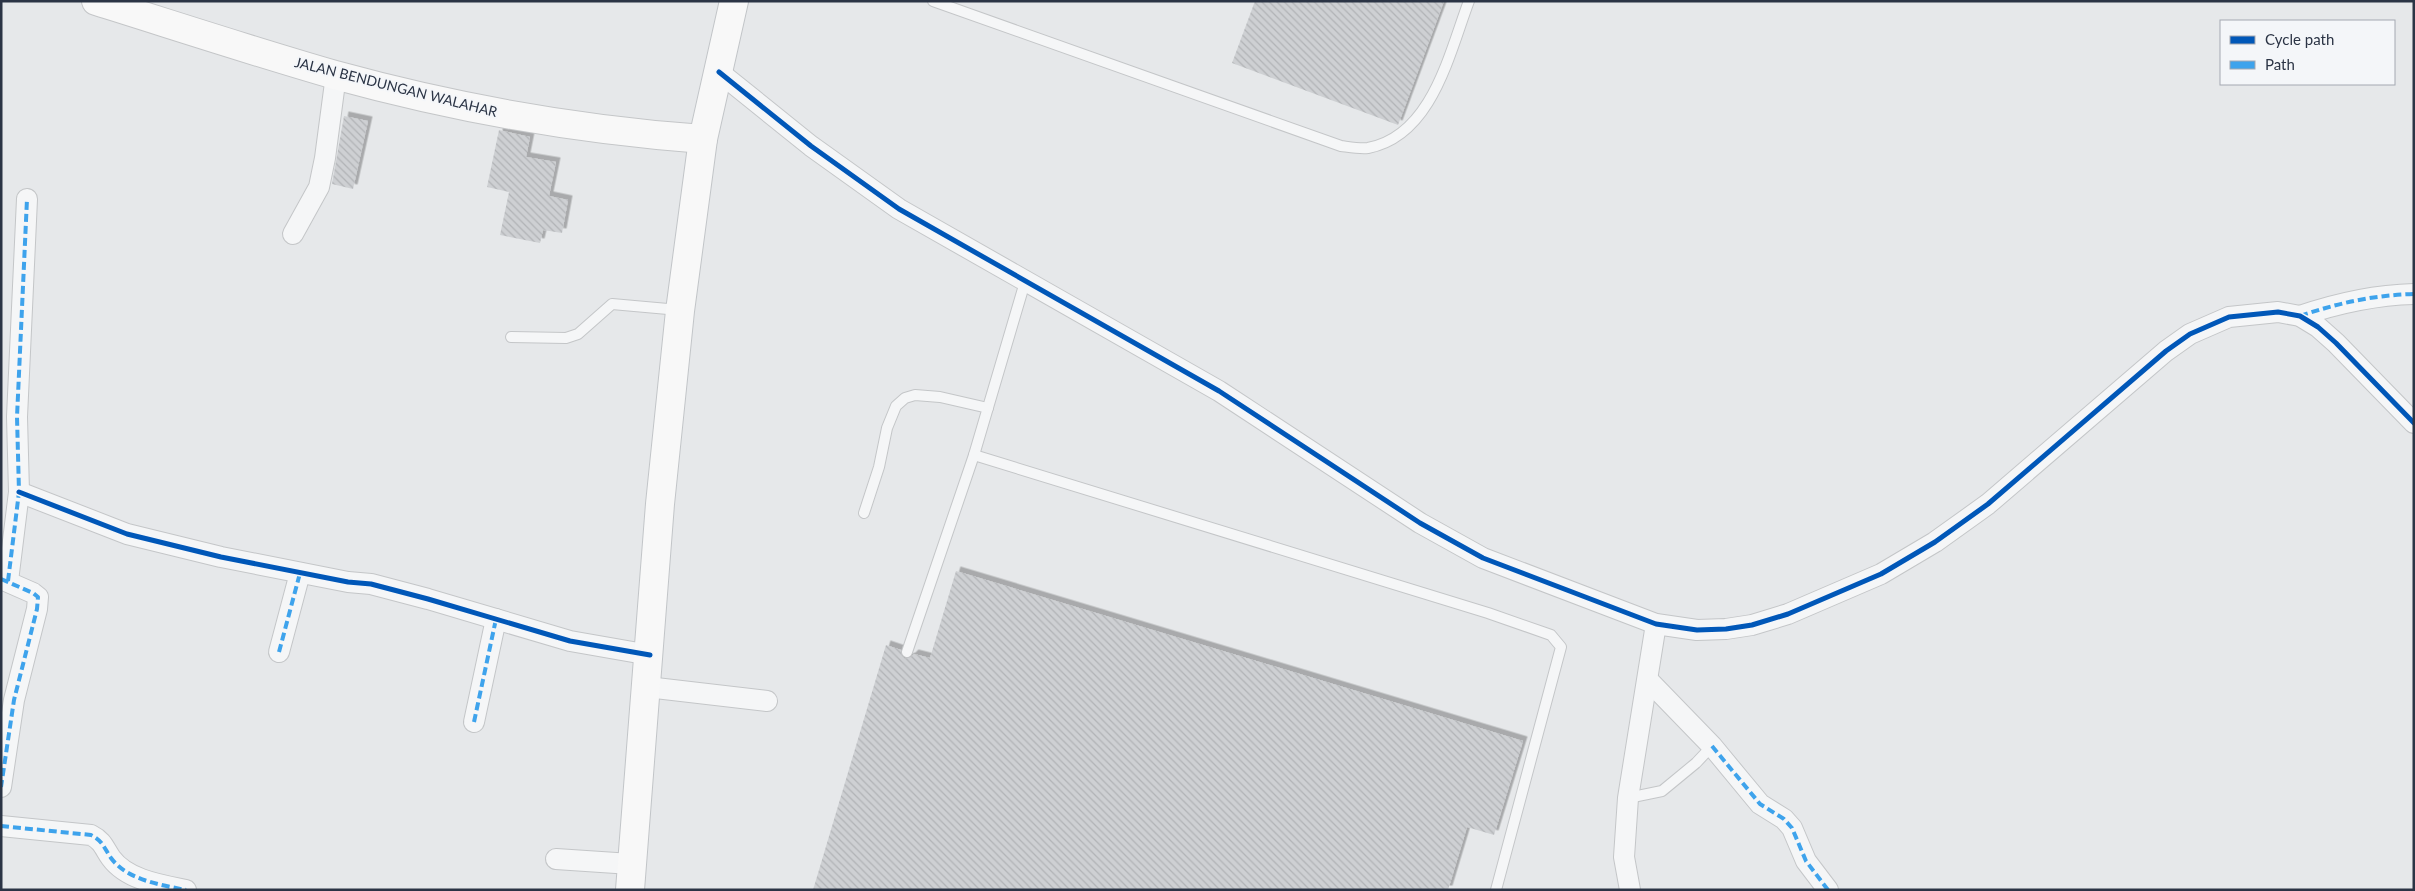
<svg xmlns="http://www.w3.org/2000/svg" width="2415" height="891" font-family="Lato,sans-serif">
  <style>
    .building { fill: url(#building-back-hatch); filter: url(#shadow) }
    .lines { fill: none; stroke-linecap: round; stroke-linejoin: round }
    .lane-casing { stroke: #c4c6c8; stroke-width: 12 }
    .street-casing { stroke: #c4c6c8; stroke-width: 22 }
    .secondary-casing { stroke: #c4c6c8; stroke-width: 30 }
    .primary-casing { stroke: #c2c5c8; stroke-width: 30 }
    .lane { stroke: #f5f6f7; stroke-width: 10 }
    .street { stroke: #f5f6f7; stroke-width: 20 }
    .secondary { stroke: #f8f8f8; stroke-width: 28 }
    .primary { stroke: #f8f8f8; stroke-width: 28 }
    .quiet { stroke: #3ea3ec; stroke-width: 4; stroke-dasharray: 8 4; stroke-linecap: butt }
    .cycleway-casing { stroke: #f4f6f9; stroke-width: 8 }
    .cycleway { stroke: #0057b8; stroke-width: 5 }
    .labels { text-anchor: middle; stroke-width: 4; stroke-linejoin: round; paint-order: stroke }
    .street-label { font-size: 14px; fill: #2b3445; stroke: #f4f6f9 }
  </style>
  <defs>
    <pattern id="building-back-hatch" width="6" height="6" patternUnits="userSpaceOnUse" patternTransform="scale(1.25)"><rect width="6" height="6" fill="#ced0d3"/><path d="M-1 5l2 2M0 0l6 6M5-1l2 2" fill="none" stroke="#b1b3b6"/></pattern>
    <filter id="shadow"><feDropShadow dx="4.5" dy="-4.5" stdDeviation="0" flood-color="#0004"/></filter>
  </defs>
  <rect width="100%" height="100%" fill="#e6e8ea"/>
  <g class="building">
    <path d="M1255,1H1444L1398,125L1232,63Z"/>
    <path d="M344,116L368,121L353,189L332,184Z"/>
    <path d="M499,130L530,137L526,157L556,162L549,196L568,200L562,233L543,230L540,243L500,235L509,192L487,187Z"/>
    <path d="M956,571L1523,741L1494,835L1467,827L1448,890H813L886,645L901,650L902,656L905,659L911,657L914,654L930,658Z"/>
  </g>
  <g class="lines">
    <defs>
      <g id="lane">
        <path d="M933,1L1341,146C1349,147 1360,149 1368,148C1432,136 1449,54 1469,1"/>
        <path d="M511,337L566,338L578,334L612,304L679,310"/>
        <path d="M974,455L1488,613L1551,635L1561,647L1496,890"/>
        <path d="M864,513L879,467L887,428L896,406L905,398L915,395L940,397L988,408"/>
        <path d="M907,652L974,455L1025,282"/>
        <path d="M1628,798L1662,791L1696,763L1712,746"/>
      </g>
      <g id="street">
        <path d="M719,72L811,146L899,209L1219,391L1420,523L1483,558L1656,624L1697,630L1726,629L1752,625L1788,614L1881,574L1935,542L1988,504L2166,351L2190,334L2229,317L2278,312L2300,316L2318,327L2336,343L2414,423"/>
        <path d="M293,234L319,187L325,158L336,75"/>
        <path d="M2300,316C2338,303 2374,295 2414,294"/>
        <path d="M19,492L127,534L221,557L348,582L371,584L428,599L570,641L650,655"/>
        <path d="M1,579L33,593L38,597L37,609L14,700L1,787"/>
        <path d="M8,581L19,492L17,417L27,199"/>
        <path d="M279,652L300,573"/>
        <path d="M1648,680L1712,746L1760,804L1784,819L1792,828L1806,861L1828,890"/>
        <path d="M647,687L767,701"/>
        <path d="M474,722L496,619"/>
        <path d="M1,826L91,835C103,841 104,848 111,858C127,880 161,885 186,890"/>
        <path d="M556,859L631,864"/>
        <path d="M1630,890L1624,857L1628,798L1656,624"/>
      </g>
      <path id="secondary" d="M96,1C176,26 255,52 335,75C455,108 579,130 703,139"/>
      <path id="primary" d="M630,890L660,504L680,311L703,139L734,1"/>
    </defs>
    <use href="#lane" class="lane-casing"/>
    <use href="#street" class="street-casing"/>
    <use href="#secondary" class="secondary-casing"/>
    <use href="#primary" class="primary-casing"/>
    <use href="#lane" class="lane"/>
    <use href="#street" class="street"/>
    <use href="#secondary" class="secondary"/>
    <use href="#primary" class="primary"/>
    <g class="quiet">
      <path d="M2300,316C2338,303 2374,295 2414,294"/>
      <path d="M1,579L33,593L38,597L37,609L14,700L1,787"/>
      <path d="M8,581L19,492L17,417L27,199"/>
      <path d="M279,652L300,573"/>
      <path d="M474,722L496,619"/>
      <path d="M1712,746L1760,804L1784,819L1792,828L1806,861L1828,890"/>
      <path d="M1,826L91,835C103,841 104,848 111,858C127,880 161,885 186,890"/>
    </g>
    <defs>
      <g id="cycleway">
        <path d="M719,72L811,146L899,209L1219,391L1420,523L1483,558L1656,624L1697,630L1726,629L1752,625L1788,614L1881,574L1935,542L1988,504L2166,351L2190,334L2229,317L2278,312L2300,316L2318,327L2336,343L2414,423"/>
        <path d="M19,492L127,534L221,557L348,582L371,584L428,599L570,641L650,655"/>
      </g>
    </defs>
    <use href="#cycleway" class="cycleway-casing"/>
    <use href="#cycleway" class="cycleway"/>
  </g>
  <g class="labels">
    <g class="street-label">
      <text transform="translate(396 87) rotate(14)" y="5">JALAN BENDUNGAN WALAHAR</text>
    </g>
  </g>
  <rect width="2415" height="891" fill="none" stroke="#2b3445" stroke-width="5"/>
  <rect x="2220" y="20" width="175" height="65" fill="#f4f6f9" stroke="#a4a8b1"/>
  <rect x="2230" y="36" width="25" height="8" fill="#0057b8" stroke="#a4a8b1"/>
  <text x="2265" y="45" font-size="15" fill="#2b3445">Cycle path</text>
  <rect x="2230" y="61" width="25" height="8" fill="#3ea3ec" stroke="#a4a8b1"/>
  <text x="2265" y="70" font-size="15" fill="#2b3445">Path</text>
</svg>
